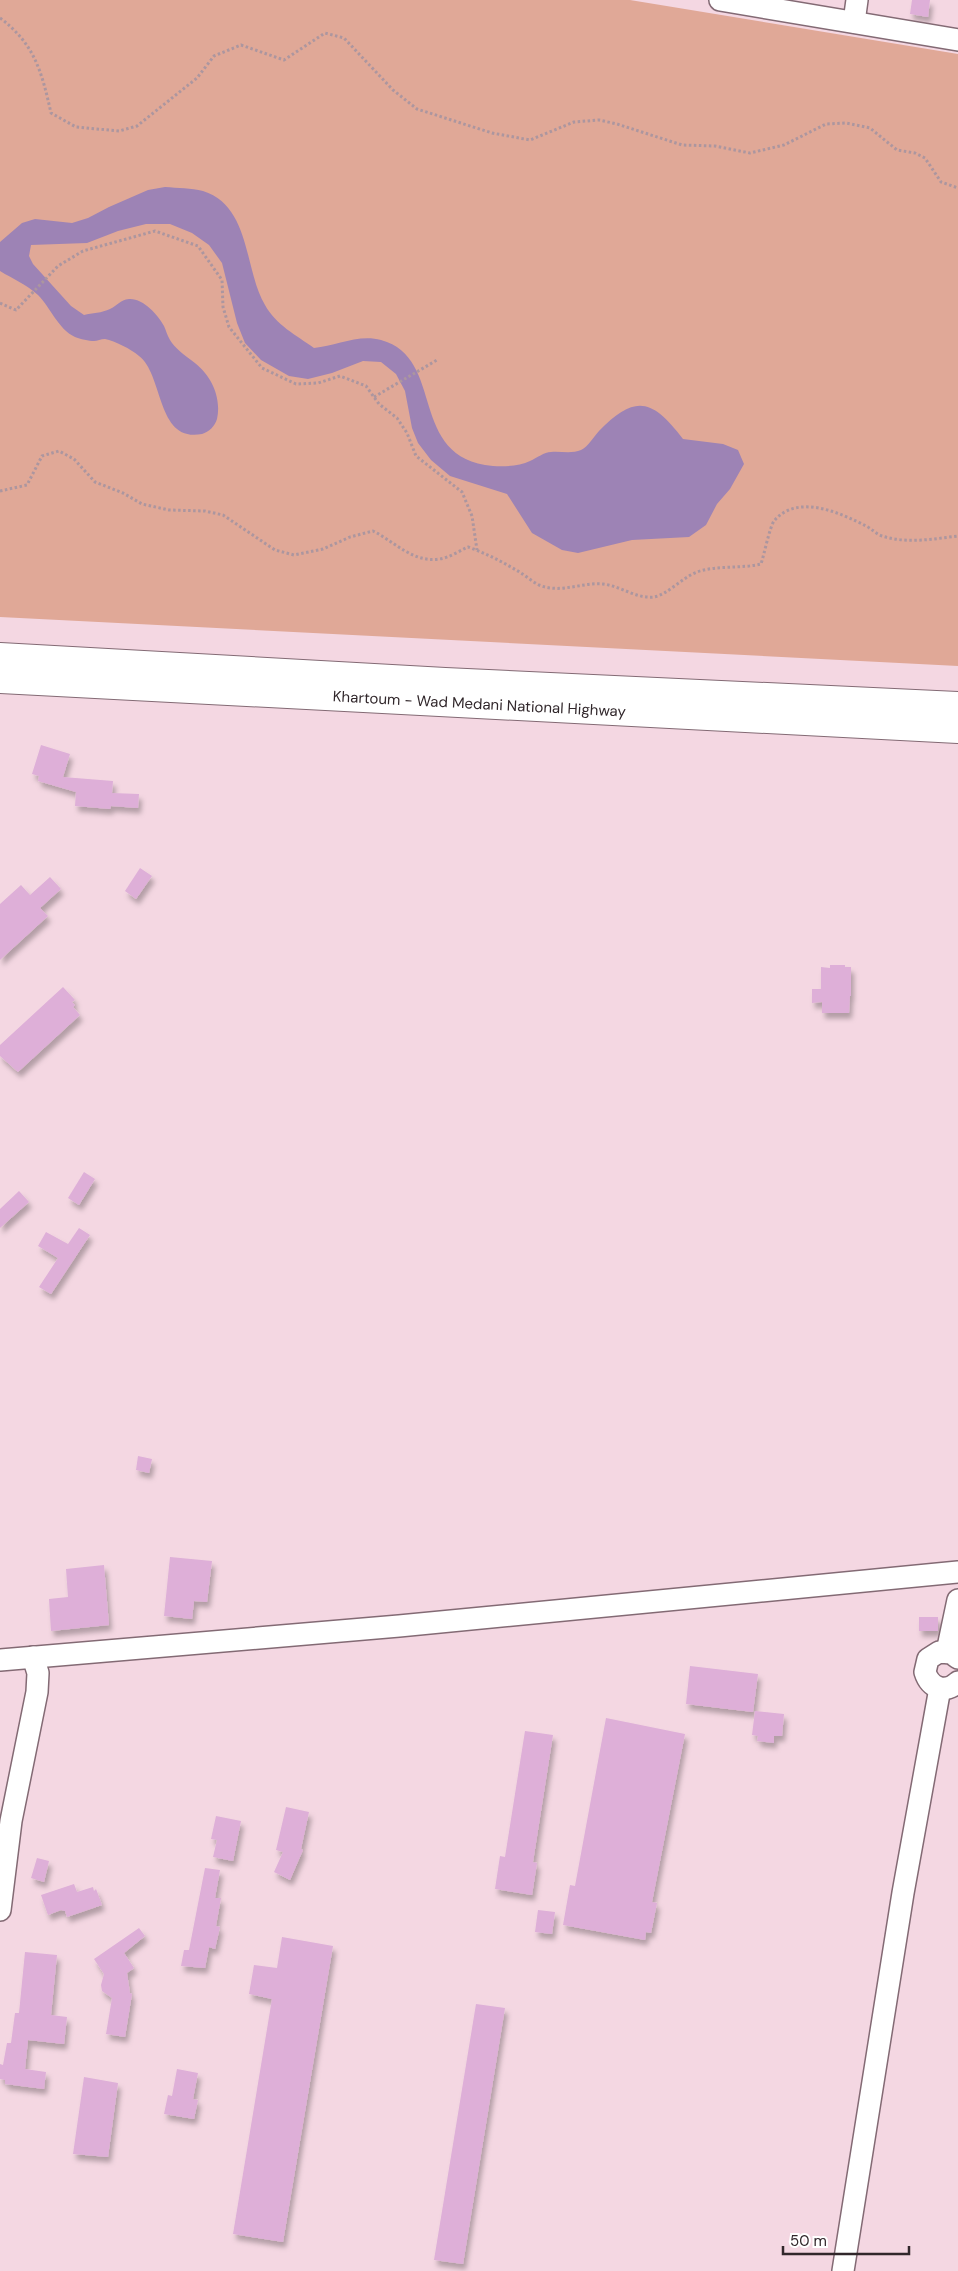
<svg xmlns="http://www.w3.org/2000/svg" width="958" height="2271" font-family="'DM Sans',sans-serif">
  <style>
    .green { fill: #e0a897 }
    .water { fill: #9d83b5 }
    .building { fill: #deafd8; filter: url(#shadow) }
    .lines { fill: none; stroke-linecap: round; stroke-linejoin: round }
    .minor-casing { stroke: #836a74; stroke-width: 24 }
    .highway-casing { stroke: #836a74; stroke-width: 30 }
    .path { stroke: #ac969f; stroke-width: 3; stroke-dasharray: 2.5 2.5; stroke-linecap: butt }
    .minor { stroke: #fff; stroke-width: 21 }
    .highway { stroke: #fff; stroke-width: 28 }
    .labels { text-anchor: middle; stroke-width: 4.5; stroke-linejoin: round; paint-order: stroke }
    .street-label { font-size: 15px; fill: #31272b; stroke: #fff }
  </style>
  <defs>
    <filter id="shadow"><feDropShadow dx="3" dy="5.5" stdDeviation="2.5" flood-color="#0004"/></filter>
  </defs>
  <rect width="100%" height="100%" fill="#f4d7e2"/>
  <path class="green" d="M0,0H630L958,54V666L0,617Z"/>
  <path class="water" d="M165,187C178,188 191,188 203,191C251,206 244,270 265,305C276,325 296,335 314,348C336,346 358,334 381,340C447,358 406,458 493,466C504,467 520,466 530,461C537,458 544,452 551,452C560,451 572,454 581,450C588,447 594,436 599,431C636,393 653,400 683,439L723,444L738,450L744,464L730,489L717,504L706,525L689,537L632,540L578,553L562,550L532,533L507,494L450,476L431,460L418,443L412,428L405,391L396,374L381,362L363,361L332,373L308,379L289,376L261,360L245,343L237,323L222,263L209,245L192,233L170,224H146L118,231L87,243L31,245L29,256L33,264L71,306L84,315C92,313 102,313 110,309C117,306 120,300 129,299C143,298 158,315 164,326C166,330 167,335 170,340C175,348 183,354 191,360C210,373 222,396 217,419C215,426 209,432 202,434C156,443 164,375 139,356C131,349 115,341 105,339C101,339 97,341 94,341C89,341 80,339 75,337C58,329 51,308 38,295C26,284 13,279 0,271V242L22,223L35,219L72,223L88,218L109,207L148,190Z"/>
  <g class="building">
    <path d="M912,0H930L928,17L910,14Z"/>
    <path d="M41,745L70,754L63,777L113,781L112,793L139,794L138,808L111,806L110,809L75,806L76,792L38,781L39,776L32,774Z"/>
    <path d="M140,868L152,876L136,899L125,891Z"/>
    <path d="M50,877L61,889L40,908L48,916L0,960V904L21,885L30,895Z"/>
    <path d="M830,965H845V967H851V996H850L849,1013H822V1002L812,1003V989H821V967L830,968Z"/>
    <path d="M63,987L75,1000L72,1002L75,1005L73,1007L80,1015L18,1072L0,1056V1045Z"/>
    <path d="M84,1172L95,1179L79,1205L68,1198Z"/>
    <path d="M19,1191L29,1202L0,1228V1209Z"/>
    <path d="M79,1228L90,1235L51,1294L39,1287L58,1258L38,1246L46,1232L68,1244Z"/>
    <path d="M138,1456L152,1459L149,1473L136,1470Z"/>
    <path d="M170,1557L212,1561L207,1602L194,1601L192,1619L164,1616Z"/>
    <path d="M104,1565L109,1625L51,1631L49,1599L68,1597L66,1569Z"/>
    <rect x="919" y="1617" width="19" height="14"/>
    <path d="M690,1666L758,1674L753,1712L686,1704Z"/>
    <path d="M755,1711L784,1714L782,1736H774V1743L757,1741L758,1736L752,1735Z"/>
    <path d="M606,1718L685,1734L652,1902L657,1903L651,1933L646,1932L645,1940L563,1925L570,1885L575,1886Z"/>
    <path d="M525,1731L553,1735L533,1862L537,1863L532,1895L495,1889L500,1856L505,1857Z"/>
    <path d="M286,1807L309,1812L301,1849L303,1850L290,1880L274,1872L283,1852L276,1850Z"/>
    <path d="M216,1816L241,1821L233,1861L213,1857L217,1840L211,1839Z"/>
    <path d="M37,1858L49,1861L44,1882L31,1878Z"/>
    <path d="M205,1868L220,1870L215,1898H221L216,1926L220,1927L215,1949L209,1947L205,1968L181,1966L184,1950H189Z"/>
    <path d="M74,1884L77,1892L93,1887L94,1891L96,1889L102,1905L67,1917L65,1911L61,1910L48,1915L41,1895Z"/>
    <path d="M538,1910L555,1912L552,1934L535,1932Z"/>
    <path d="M139,1928L145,1936L124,1953L134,1968L127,1973L130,1993L132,1994L125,2037L106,2034L112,1998L102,1991L101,1985L104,1974L94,1959Z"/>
    <path d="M282,1937L333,1946L283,2242L233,2234L272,1999L249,1994L254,1965L277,1968Z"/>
    <path d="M25,1952L57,1955L51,2015L67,2017L64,2044L28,2040L25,2069L46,2072L44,2089L5,2084V2080L0,2079V2064L3,2065L7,2043H11L15,2013H19Z"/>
    <path d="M476,2004L505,2008L463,2264L434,2260Z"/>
    <path d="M177,2069L198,2073L193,2099L198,2100L194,2119L164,2114L168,2095L172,2096Z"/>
    <path d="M84,2077L118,2083L108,2157L73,2154Z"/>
  </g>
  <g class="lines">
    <defs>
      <g id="minor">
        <path d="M720,0L958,40"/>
        <path d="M854,22L857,0"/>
        <path d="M947,1652L958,1600"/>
        <path d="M958,1658L951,1653L939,1652L928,1659L925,1672C930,1688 945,1694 958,1682"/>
        <path d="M0,1660L399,1626L958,1572"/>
        <path d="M0,1910L11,1821L37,1692L38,1673L33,1657"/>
        <path d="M843,2271L903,1893L940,1688"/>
      </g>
      <g id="highway">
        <path d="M0,657L445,682L958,706"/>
        <path id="s1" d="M0,679L958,729"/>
      </g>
    </defs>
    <use href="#minor" class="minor-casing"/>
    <use href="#highway" class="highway-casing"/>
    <g class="path">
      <path d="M0,18C35,44 42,73 51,113L76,127L119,131L137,126L197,78L214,56L241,45L284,60L325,33L344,38L393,90L417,109L492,133L530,140L574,122L599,120L617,124L682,145L715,146L750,153L784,145L826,124L846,123L870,128L897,150L915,153L925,158L941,182L958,188"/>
      <path d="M0,303L16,310L58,266L83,251L155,231L198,246L222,280L223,307L229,327L262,368L296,384L318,383L340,376L366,386L379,404L397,418L407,433L416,456L462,492L472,516L477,550"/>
      <path d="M374,397L437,360"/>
      <path d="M0,491L27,485L42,456L59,451L74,459L95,482L123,493L142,504L169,510L205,511L223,515L275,550L294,555L323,549L350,537L373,531C395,542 413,563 439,559C449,558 459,551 468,547C485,553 501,561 516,570C524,574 531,581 539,585C560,594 582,582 603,584C621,586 636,599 654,597C667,595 683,577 697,572C716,565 740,569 761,564C764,555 770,526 774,521C797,493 841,513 866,526C872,529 876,534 882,536C907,544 933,539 958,536"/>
    </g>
    <use href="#minor" class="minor"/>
    <use href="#highway" class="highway"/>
  </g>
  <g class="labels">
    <g class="street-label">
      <text dy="5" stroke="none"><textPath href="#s1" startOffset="480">Khartoum - Wad Medani National Highway</textPath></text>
    </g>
  </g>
  <path d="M783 2246v8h126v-8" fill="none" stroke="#31272b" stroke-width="2.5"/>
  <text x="790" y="2246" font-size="15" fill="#31272b" stroke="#ffffff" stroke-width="4" paint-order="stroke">50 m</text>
</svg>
